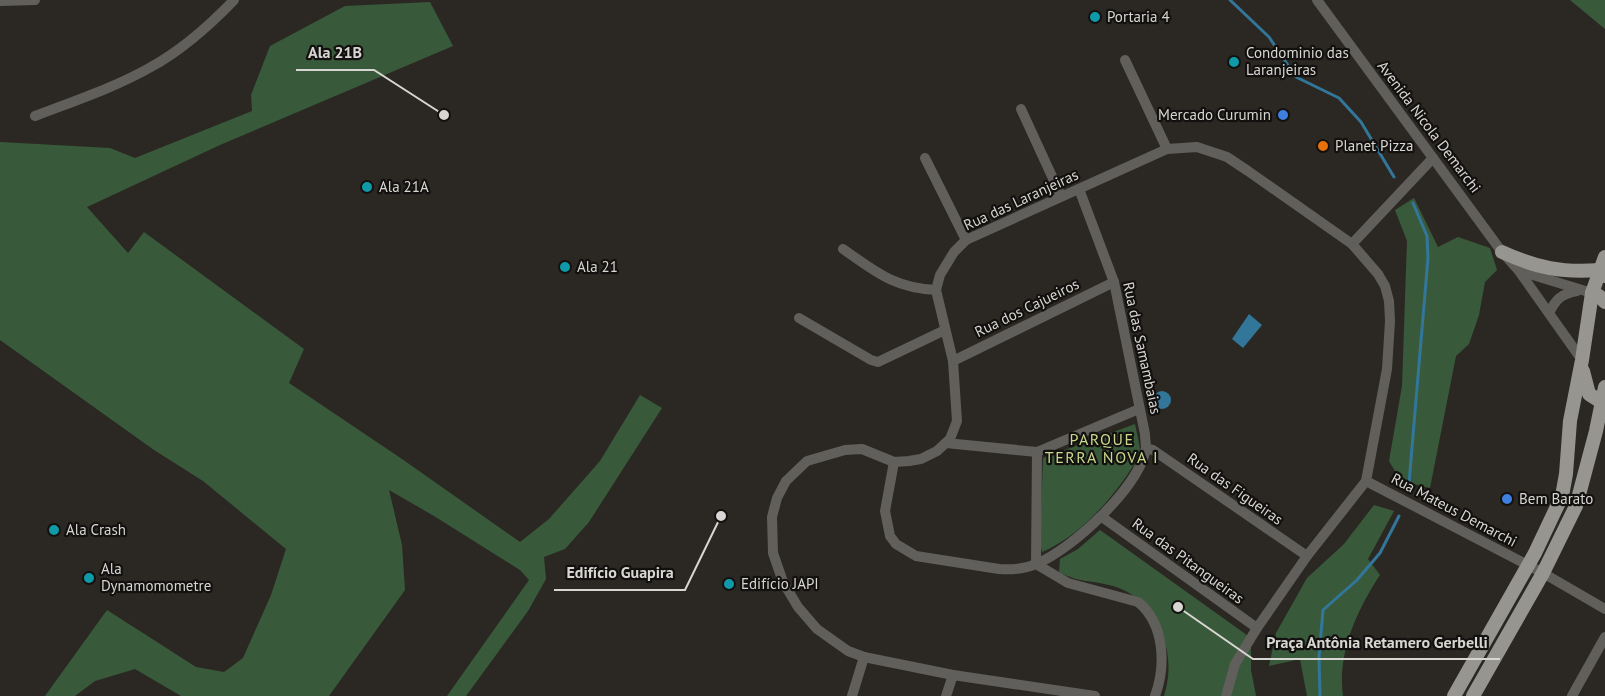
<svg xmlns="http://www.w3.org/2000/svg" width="1605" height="696" font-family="'PT Sans',sans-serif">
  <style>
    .green { fill: #395a3a }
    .water { fill: #327699 }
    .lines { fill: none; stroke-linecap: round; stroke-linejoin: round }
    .stream { stroke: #327699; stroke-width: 3 }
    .minor { stroke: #605f5c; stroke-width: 10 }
    .major { stroke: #97958f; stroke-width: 14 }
    .culture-dot { fill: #0f9aa8; stroke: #13110f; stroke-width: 2 }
    .shop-dot { fill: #3f7fe0; stroke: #13110f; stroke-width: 2 }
    .food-dot { fill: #e8710a; stroke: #13110f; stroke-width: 2 }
    .labels { text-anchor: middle; stroke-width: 4.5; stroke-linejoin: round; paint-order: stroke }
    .poi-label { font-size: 15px; fill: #d8d6d3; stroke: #13110f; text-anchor: start }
    .street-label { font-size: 15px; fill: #d8d6d3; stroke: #13110f }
    .neighbourhood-label { font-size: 16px; letter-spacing: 1.5px; fill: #c9d88c; stroke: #13110f }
    .leader { fill: none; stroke: #d8d6d3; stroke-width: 2 }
    .callout-dot { fill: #d8d6d3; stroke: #13110f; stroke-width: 2 }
    .callout-label { font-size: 16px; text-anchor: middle; font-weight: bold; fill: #d8d6d3; stroke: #13110f; stroke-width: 4.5; stroke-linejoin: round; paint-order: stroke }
  </style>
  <rect width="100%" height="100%" fill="#2b2823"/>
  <g class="green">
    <path d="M1570,0H1605V29Z"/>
    <path d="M430,2L453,46L220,145L87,207L128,253L144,232L304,349L289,383L402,459L520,542L549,519L600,461L640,395L662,408L589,522L565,549L544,557L546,579L528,611L466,696H447L529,580L520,570L434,516L389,490L402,545L405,590L329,696H181L135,669L95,681L75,696H45L107,610L196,667L224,672L243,658L271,595L286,549L203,481L154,450L0,340V142L110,148L135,158L252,111L251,95L270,46L345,6Z"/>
    <path d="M1414,198L1438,247L1458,237L1490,248L1497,270L1485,282L1479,315L1469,344L1456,356L1430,488L1401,481L1389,461L1402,386L1407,241L1395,210Z"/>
    <path d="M1135,424L1141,453C1119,491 1084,534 1042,552L1040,542L1043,458Z"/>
    <path d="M1374,505L1394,511L1368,559L1380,575C1357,610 1337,653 1343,696H1307L1300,659L1269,666L1276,633L1307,578L1344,544Z"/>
    <path d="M1100,530L1251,638V670L1256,696H1164C1179,654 1157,598 1113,586C1092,580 1079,583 1059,572L1060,559L1078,549Z"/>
  </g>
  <g class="water">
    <path d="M1249,314L1262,325L1243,348L1232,339Z"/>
    <circle cx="1162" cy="400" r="9"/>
  </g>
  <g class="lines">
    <g class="stream">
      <path d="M1230,0L1269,37L1296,77L1339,98L1361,122L1394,177"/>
      <path d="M1409,483L1428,258L1427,236L1413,203"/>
      <path d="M1320,696L1319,657L1323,610L1357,580L1380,553L1399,516"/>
    </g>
    <g class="minor">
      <path d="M1317,0L1502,252L1519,271L1582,360"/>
      <path d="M0,1L35,0"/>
      <path d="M1125,60L1167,149"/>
      <path d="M1021,109L1061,196"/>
      <path d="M35,116C74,101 114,88 151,67C182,50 210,25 234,0"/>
      <path d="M925,158L966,240"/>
      <path d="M1352,244L1433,158"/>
      <path d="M843,249C876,272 894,288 936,290"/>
      <path d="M1520,271L1592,293"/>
      <path d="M1549,313C1556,299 1561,294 1577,291"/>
      <path d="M799,318L871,360L878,362L945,330"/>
      <path d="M953,361L1114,282"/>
      <path d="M946,443L1037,452L1139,409"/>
      <path d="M1146,448L1153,450L1307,556"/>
      <path d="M894,462L885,511L890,536L896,544L916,556L999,569C1012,570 1025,569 1036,564C1071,550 1140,487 1146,448C1146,444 1145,438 1145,434L1114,282L1079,189"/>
      <path d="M1366,481L1543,573L1605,609"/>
      <path d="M1102,517L1257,628"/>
      <path d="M1036,564L1068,583L1138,602C1165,624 1166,666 1155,696"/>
      <path d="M1036,564L1037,452"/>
      <path d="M852,696L864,657"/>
      <path d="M946,696L953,675"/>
      <path d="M1095,696L953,675L864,657L848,651L817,629L798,607L783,582L773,553L772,517L777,498L786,481L807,461L845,450L862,449L894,462L909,461L921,459L937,451L950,439L957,421L953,361L936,290L940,275L954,252L966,240L1167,149L1197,147L1227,157L1248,171L1352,244L1378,274L1385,286L1389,301L1390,321L1387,369L1366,481L1307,556L1257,628L1235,664L1226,696"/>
      <path d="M1572,696L1605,637"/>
    </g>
    <g class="major">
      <path d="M1502,252C1537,268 1562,273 1600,270L1604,276"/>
      <path d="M1592,293L1599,296L1605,302"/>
      <path d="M1583,371L1589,394L1603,403"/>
      <path d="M1454,696L1535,553L1562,496L1566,474L1570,421L1582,360L1592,293L1605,257"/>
      <path d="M1473,696L1543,573L1576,506L1596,431L1605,387"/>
    </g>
  </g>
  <g class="culture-dot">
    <circle cx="1095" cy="17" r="6"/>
    <circle cx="1234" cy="62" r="6"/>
    <circle cx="367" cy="187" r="6"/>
    <circle cx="565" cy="267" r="6"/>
    <circle cx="54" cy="530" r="6"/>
    <circle cx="89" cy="578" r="6"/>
    <circle cx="729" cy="584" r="6"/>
  </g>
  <g class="shop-dot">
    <circle cx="1283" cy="115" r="6"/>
    <circle cx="1507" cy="499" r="6"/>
  </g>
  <circle class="food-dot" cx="1323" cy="146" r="6"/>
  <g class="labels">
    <g class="poi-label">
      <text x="1107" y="22">Portaria 4</text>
      <text x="1246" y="58">Condominio das<tspan x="1246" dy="17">Laranjeiras</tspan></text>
      <text x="1271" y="120" text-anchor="end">Mercado Curumin</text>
      <text x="1335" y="151">Planet Pizza</text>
      <text x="379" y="192">Ala 21A</text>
      <text x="577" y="272">Ala 21</text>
      <text x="1519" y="504">Bem Barato</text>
      <text x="66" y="535">Ala Crash</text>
      <text x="101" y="574">Ala<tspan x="101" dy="17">Dynamomometre</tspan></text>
      <text x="741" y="589">Edifício JAPI</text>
    </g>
    <g class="street-label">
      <text transform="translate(1429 127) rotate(53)" y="5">Avenida Nicola Demarchi</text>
      <text transform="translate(1021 200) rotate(-25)" y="5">Rua das Laranjeiras</text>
      <text transform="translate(1027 308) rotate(-26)" y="5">Rua dos Cajueiros</text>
      <text transform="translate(1142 348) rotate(78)" y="5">Rua das Samambaias</text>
      <text transform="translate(1235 489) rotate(35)" y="5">Rua das Figueiras</text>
      <text transform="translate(1454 510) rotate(28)" y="5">Rua Mateus Demarchi</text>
      <text transform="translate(1188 561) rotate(36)" y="5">Rua das Pitangueiras</text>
    </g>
    <g class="neighbourhood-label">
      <text x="1102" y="445">PARQUE<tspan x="1102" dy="18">TERRA NOVA I</tspan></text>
    </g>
  </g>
  <path class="leader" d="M444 115L374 70H296M721 516L685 590H554M1178 607L1253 659H1500"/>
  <g class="callout-dot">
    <circle cx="444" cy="115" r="6"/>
    <circle cx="721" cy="516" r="6"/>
    <circle cx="1178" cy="607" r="6"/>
  </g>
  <g class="callout-label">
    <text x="335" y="58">Ala 21B</text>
    <text x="620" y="578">Edifício Guapira</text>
    <text x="1377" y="648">Praça Antônia Retamero Gerbelli</text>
  </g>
</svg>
